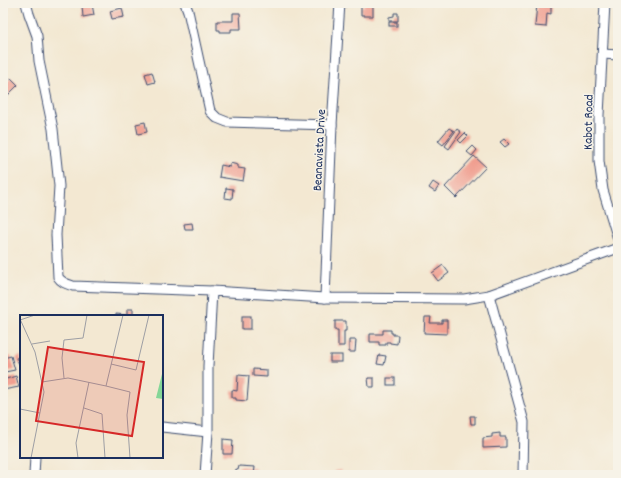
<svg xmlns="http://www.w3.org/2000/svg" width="621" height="478" font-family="Dekko,sans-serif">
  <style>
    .building { fill: #f09f90 }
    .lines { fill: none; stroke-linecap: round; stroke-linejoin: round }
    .minor-casing { stroke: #3b4b6f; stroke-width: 11 }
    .minor { stroke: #fff; stroke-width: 9 }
    .labels { text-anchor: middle; stroke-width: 3; stroke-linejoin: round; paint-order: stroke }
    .street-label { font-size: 13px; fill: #1b2f5e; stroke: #f7f3e8 }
    .inset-road { fill: none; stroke: #9d9ea4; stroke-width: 1 }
    .view { fill: #d62828; fill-opacity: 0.15; stroke: #d62828; stroke-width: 2 }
    .inset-edge { fill: none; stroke: #1b2f5e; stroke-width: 2 }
  </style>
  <rect width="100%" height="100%" fill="#f7f3e8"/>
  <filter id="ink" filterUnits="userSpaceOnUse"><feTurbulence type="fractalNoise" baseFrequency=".025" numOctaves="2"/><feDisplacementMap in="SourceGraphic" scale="8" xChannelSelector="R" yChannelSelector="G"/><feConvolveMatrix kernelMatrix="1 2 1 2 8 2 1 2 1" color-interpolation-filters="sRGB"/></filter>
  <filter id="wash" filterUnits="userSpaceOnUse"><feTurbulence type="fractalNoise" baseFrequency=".012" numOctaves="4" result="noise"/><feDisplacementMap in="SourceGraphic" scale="16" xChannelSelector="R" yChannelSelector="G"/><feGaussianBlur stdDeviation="0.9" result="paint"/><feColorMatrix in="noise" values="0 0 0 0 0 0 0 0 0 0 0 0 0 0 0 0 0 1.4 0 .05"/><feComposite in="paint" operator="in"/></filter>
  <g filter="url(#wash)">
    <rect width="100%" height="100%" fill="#f3e8d2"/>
    <g id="blocks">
      <g class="building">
        <path d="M364,3H373V16H364V15H361V6H364Z"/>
        <path d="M537,3L548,4V6H551V14L547,13L546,27L535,26Z"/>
        <path d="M92,4L94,15L83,17L82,6Z"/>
        <path d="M122,8L124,17L112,19L110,11Z"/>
        <path d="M233,13H240L241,29H231V32H220V30H217V21H233Z"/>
        <path d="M394,13H398V21H389V17L394,16Z"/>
        <rect x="389" y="22" width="8" height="4"/>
        <path d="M152,72L155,82L148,84L145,74Z"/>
        <path d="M11,78L18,85L3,100V85Z"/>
        <path d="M145,122L147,132L138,134L136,124Z"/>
        <path d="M449,128L454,131L443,145L438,141Z"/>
        <path d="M457,129L461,132L449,149L445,146Z"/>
        <path d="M465,133L468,136L461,143L458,140Z"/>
        <path d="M504,139L509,144L505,147L500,142Z"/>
        <path d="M473,146L477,150L472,156L467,152Z"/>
        <path d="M474,156L486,167L456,198L445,187Z"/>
        <path d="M230,163L238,165V168L245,169L243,181L219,177L221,165L230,167Z"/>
        <path d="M433,182L439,186L435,192L429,188Z"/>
        <path d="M226,188L233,189L232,199L225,198Z"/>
        <path d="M192,223L193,229H185L184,224Z"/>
        <path d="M443,265L449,273L438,281L432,273Z"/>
        <path d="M127,309H133V316H116V314L127,315Z"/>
        <rect x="242" y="316" width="9" height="13"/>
        <path d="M425,317H431L430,323H442V320H447V334L424,333Z"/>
        <path d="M335,321H346V331H344V346H338V330H335Z"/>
        <path d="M383,330H391V333H393V335H398L397,344L390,343V342H386V345H379V342H370V334H383Z"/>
        <path d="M349,340H356L355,352H349Z"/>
        <rect x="330" y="355" width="12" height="7"/>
        <path d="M379,355L386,356L384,365L377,364Z"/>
        <path d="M11,356L15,370L5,372L3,364V358Z"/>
        <path d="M21,356V364H19L16,358Z"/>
        <path d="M253,369L267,370V377L253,376Z"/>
        <path d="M238,375L249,376L247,401L236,400V398H232V390L237,391Z"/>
        <path d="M16,376L19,387L3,390V380Z"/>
        <path d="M368,378H374V387H369Z"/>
        <rect x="387" y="378" width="8" height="7"/>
        <path d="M470,416H475V424H471Z"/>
        <path d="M500,433V437H506V447L483,448V438L492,437V434Z"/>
        <path d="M223,439L233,440L232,454H223Z"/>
        <path d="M239,466L255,467L254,475H235L236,469L238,470Z"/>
        <path d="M341,470V475H334V471Z"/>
      </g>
    </g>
  </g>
  <g filter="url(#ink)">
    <use href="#blocks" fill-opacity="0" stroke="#3b4b6f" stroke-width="1"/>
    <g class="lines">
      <defs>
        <g id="minor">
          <path d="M26,3L29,14L37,36L39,61L53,129L59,186L56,235L58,277C62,283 67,284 73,286L212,291"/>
          <path d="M185,3L188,11L210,111L217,118L227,122L332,125"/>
          <path d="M605,3L599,115V161L603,190L618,239"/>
          <path d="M603,54L618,55"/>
          <path d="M489,295L524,422L523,475"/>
          <path d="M325,298L332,125L340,3"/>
          <path d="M162,427L208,432"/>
          <path d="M34,475L35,457"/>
          <path d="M205,475L208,432V366L212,291L325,298L464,299L489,295L618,248"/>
        </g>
      </defs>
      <use href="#minor" class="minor-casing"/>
      <use href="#minor" class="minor"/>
    </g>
  </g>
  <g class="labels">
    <g class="street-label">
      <text transform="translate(587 122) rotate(-89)" y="5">Kabot Road</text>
      <text transform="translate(318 150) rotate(-87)" y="5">Beanavista Drive</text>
    </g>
  </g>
  <g transform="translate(20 315)">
    <rect width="143" height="143" fill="#f3e8d2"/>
    <path d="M143,55V84L136,83Z" fill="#84d697"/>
    <path class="inset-road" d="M0,4L15,37L24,77L11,143M0,5L15,0M12,29L30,26M91,49L116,55L129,0M44,63L42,43L44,25L63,23L67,0M22,67L48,63L86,71L103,0M86,71L110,77L107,100L110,143M64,93L82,99L85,143M0,94L20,98M58,143L56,128L69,67"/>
    <path class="view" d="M28,32L124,47L112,121L16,106Z"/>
    <rect width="143" height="143" class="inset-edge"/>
  </g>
  <rect width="621" height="478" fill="none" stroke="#f7f3e8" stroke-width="16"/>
</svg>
